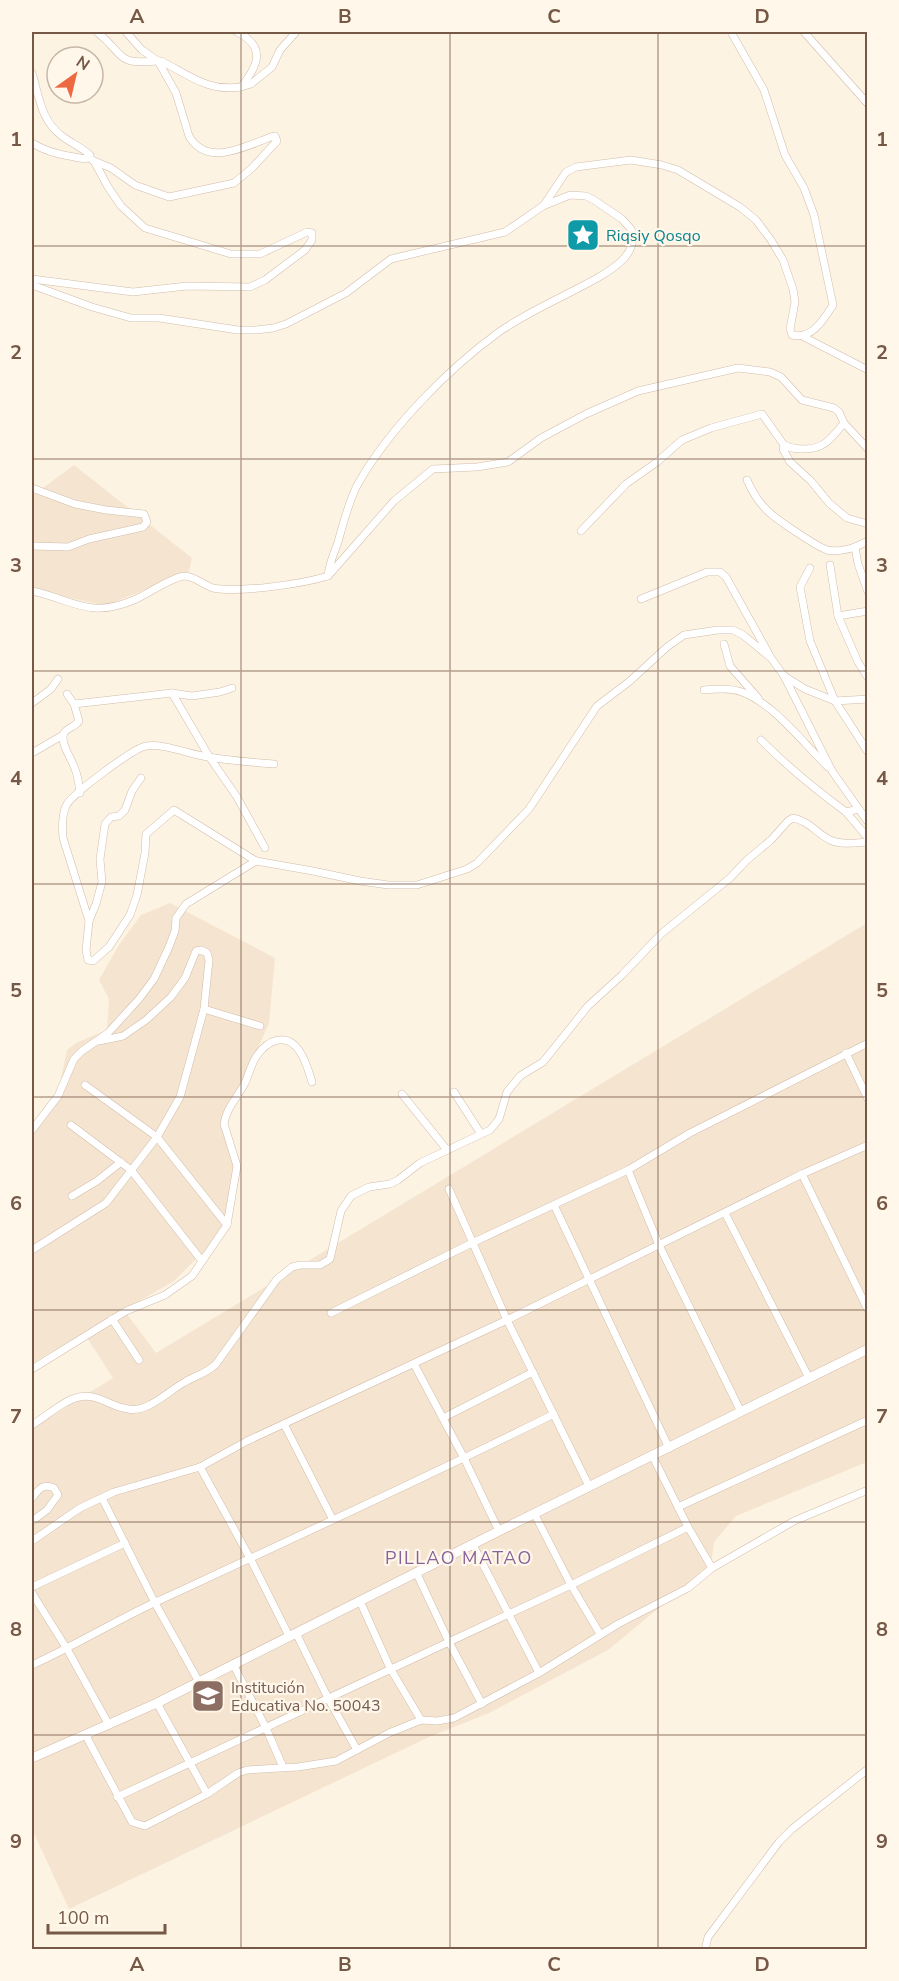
<svg xmlns="http://www.w3.org/2000/svg" width="899" height="1981" font-family="'Nunito Sans',sans-serif">
  <style>
    .residential { fill: #f5e5d0 }
    .lines { fill: none; stroke-linecap: round; stroke-linejoin: round }
    .street-casing { stroke: #d1bcab; stroke-width: 8 }
    .secondary-casing { stroke: #d4bca8; stroke-width: 10 }
    .street { stroke: #fff; stroke-width: 7 }
    .secondary { stroke: #fff; stroke-width: 9 }
    .grid { fill: none; stroke: #765847; stroke-width: 1.5; stroke-opacity: 0.55 }
    .labels { text-anchor: middle; stroke-width: 4.5; stroke-linejoin: round; paint-order: stroke }
    .culture-label { font-size: 16px; fill: #0d838f; stroke: #fff7ea; text-anchor: start }
    .education-label { font-size: 16px; fill: #785e54; stroke: #fff7ea; text-anchor: start }
    .neighbourhood-label { font-size: 18px; letter-spacing: 1.5px; fill: #88629a; stroke: #fff7ea }
    .neatline { fill: none; stroke: #765847; stroke-width: 2 }
    .grid-label { font-size: 20px; text-anchor: middle; font-weight: bold; fill: #765847 }
  </style>
  <rect width="100%" height="100%" fill="#fdf3e2"/>
  <g class="residential">
    <path d="M74,465L192,558L189,571L106,606L32,589V494H35Z"/>
    <path d="M170,903L275,958L269,1023L225,1122L241,1170L224,1230L212,1246L199,1256L174,1281L124,1310L156,1353L867,923V1462L736,1516L714,1542L711,1565L608,1650L489,1713L429,1737L69,1909L32,1829V1428L113,1378L84,1333L32,1363V1121L35,1124L58,1093L67,1050L76,1043L107,1030L109,999L99,980L119,945L141,915Z"/>
  </g>
  <g class="lines">
    <defs>
      <g id="street">
        <path d="M97,32C126,55 114,65 158,61"/>
        <path d="M126,32L142,50L158,61H161C189,75 208,92 241,87C258,66 267,47 237,32"/>
        <path d="M804,32L868,104"/>
        <path d="M32,73C39,96 41,121 62,136C71,143 81,147 90,155L85,159C67,156 48,153 32,143"/>
        <path d="M241,87L251,84L272,67L280,50L296,32"/>
        <path d="M94,161L111,168L135,185L169,197L234,183L251,169L277,141L275,136L271,137C246,146 207,168 189,136L176,93L158,61"/>
        <path d="M544,205L566,172L576,167L631,160L662,165L678,170L740,207L756,220L771,240L783,260L793,289L795,302L790,329L792,335C812,340 824,319 833,305L814,215L804,188L785,155L764,90L731,32"/>
        <path d="M32,279L133,292L187,286L250,287L265,280L305,250L312,240V233L307,232L260,254H231L145,228L121,206L108,187L94,161L89,158"/>
        <path d="M32,285L92,307L131,318H159L238,330H256L273,328L286,324L346,293L391,259L505,232L543,206L570,195L586,196L594,200L622,219L631,229C639,252 616,267 599,277C566,296 530,310 499,332C448,369 391,427 359,482C350,497 343,524 338,542C334,554 329,563 328,576L394,501L433,469L477,467L508,462L541,438L586,414L638,391L738,368L770,372L781,377L802,400L834,408L839,412L844,423C832,437 825,449 805,449C798,449 791,449 785,445L783,449L790,462L811,481L829,503L847,518L868,524"/>
        <path d="M802,336L868,370"/>
        <path d="M844,423L868,449"/>
        <path d="M747,480C752,491 757,500 765,508C772,517 816,546 827,550C835,552 847,550 855,547L858,564L868,592"/>
        <path d="M32,488L75,504L106,510L144,514L147,522L143,527L89,539L68,547L32,546"/>
        <path d="M581,531L626,484L657,462L682,440L711,428L762,414L784,445"/>
        <path d="M855,547L868,541"/>
        <path d="M830,565L838,616L858,662L868,678"/>
        <path d="M810,568L800,587L810,641L835,701L868,752"/>
        <path d="M32,591C74,600 88,619 134,600C146,595 172,577 184,576C195,576 203,585 213,588C239,593 302,584 328,576"/>
        <path d="M641,599L707,572H720L726,577L770,656"/>
        <path d="M838,616L868,611"/>
        <path d="M724,644L730,666L758,698"/>
        <path d="M784,676L832,771L868,822"/>
        <path d="M704,690C717,689 730,688 742,692C774,704 803,743 828,767"/>
        <path d="M172,693L210,758L237,797L265,848"/>
        <path d="M67,694L74,704L172,693L192,696L220,692L232,688"/>
        <path d="M32,703L51,689L58,679"/>
        <path d="M74,704L79,721C75,727 68,727 64,733C59,742 72,759 75,769C78,776 79,785 80,793"/>
        <path d="M761,740C787,766 816,790 846,812L859,809"/>
        <path d="M32,753L63,735"/>
        <path d="M274,764C252,762 231,761 209,757C192,755 163,743 146,746C134,748 70,795 66,806C62,815 62,827 63,838L89,921L86,950L88,960L93,961L109,947L130,915L137,895L145,853L146,834L174,810L256,861L313,871L360,881L388,885H417L467,869L477,863L529,809L597,706L630,681L667,647L684,635L718,630H733L743,635L771,658L784,676L805,689L835,701L868,699"/>
        <path d="M846,812L868,838"/>
        <path d="M89,921L96,904L102,882L100,859L105,824L111,817L119,816L125,810L132,791L141,778"/>
        <path d="M204,1009L260,1026"/>
        <path d="M846,1053L868,1099"/>
        <path d="M85,1085L157,1137L227,1225"/>
        <path d="M454,1092L481,1134"/>
        <path d="M402,1094L447,1150"/>
        <path d="M71,1125L131,1170L202,1261"/>
        <path d="M32,1130L58,1096L74,1059L82,1051L108,1033L139,999L154,979L169,947L175,931L176,918L186,904L256,861"/>
        <path d="M628,1170L659,1245L741,1412"/>
        <path d="M802,1174L868,1310"/>
        <path d="M449,1189L507,1320L589,1486"/>
        <path d="M72,1196L97,1181L121,1162"/>
        <path d="M554,1205L669,1448"/>
        <path d="M725,1213L809,1378"/>
        <path d="M32,1250L106,1203L157,1137L180,1097L204,1009L209,960L207,953L201,950L196,951L185,978L171,997L146,1020L123,1036L99,1041"/>
        <path d="M331,1313L472,1243L628,1170L690,1133L868,1043"/>
        <path d="M112,1319L139,1360"/>
        <path d="M414,1364L464,1458L499,1531"/>
        <path d="M32,1369L126,1311L165,1295L192,1276L227,1225L237,1166L224,1124C226,1108 238,1097 245,1083C249,1074 251,1065 256,1057C267,1040 287,1031 300,1052C306,1061 309,1072 312,1082"/>
        <path d="M443,1418L533,1372"/>
        <path d="M284,1424L333,1520"/>
        <path d="M32,1425C47,1416 62,1401 79,1397C97,1393 111,1407 128,1409C148,1413 168,1391 185,1382C196,1375 206,1374 216,1364L277,1279L292,1267L300,1265H320L330,1259L341,1211L351,1196L369,1187L390,1184L398,1180L420,1163L490,1130L499,1119L507,1092L520,1076L543,1062L588,1006L622,975L661,934L730,878L747,860L771,840L788,821L793,818C809,821 816,833 830,840C841,845 855,843 868,842"/>
        <path d="M652,1455L688,1527L712,1568L794,1521L868,1490"/>
        <path d="M200,1467L251,1560L289,1636"/>
        <path d="M32,1498C39,1489 43,1483 54,1488L58,1495L47,1510L32,1521"/>
        <path d="M102,1498L155,1603L199,1682"/>
        <path d="M678,1507L868,1420"/>
        <path d="M535,1515L571,1585L600,1634"/>
        <path d="M32,1541L80,1508L114,1492L200,1467L247,1441L507,1320L802,1174L868,1145"/>
        <path d="M473,1545L539,1673"/>
        <path d="M417,1574L449,1642L482,1704"/>
        <path d="M32,1587L125,1543"/>
        <path d="M32,1593L67,1649L109,1725"/>
        <path d="M360,1601L390,1668L421,1720"/>
        <path d="M296,1633L328,1698L357,1750"/>
        <path d="M233,1664L266,1728L283,1767"/>
        <path d="M32,1665C74,1646 115,1621 158,1601C290,1540 423,1479 554,1414"/>
        <path d="M157,1703L207,1794"/>
        <path d="M86,1736L132,1822L145,1826L207,1794L238,1773L247,1770L298,1767L336,1761L389,1733L421,1720L437,1721L454,1718L539,1673L618,1624L688,1588L712,1568"/>
        <path d="M117,1797L571,1585L688,1527"/>
        <path d="M705,1950L708,1937L779,1842L792,1829L868,1769"/>
      </g>
      <path id="secondary" d="M32,1758L157,1703L499,1531L868,1349"/>
    </defs>
    <use href="#street" class="street-casing"/>
    <use href="#secondary" class="secondary-casing"/>
    <use href="#street" class="street"/>
    <use href="#secondary" class="secondary"/>
  </g>
  <path class="grid" d="M241,32V1950M450,32V1950M658,32V1950M32,246H868M32,459H868M32,671H868M32,884H868M32,1097H868M32,1310H868M32,1522H868M32,1735H868"/>
  <defs>
    <symbol id="sight-square" viewBox="-11 -11 22 22"><rect x="-9" y="-9" width="18" height="18" rx="4" fill="#0f9aa8" stroke="#fff7ea"/><path d="M0-6L1.8-2.2L6-1.7L2.9 1.2L3.7 5.4L0 3.3L-3.7 5.4L-2.9 1.2L-6-1.7L-1.8-2.2Z" fill="#fff"/></symbol>
    <symbol id="school-square" viewBox="-11 -11 22 22"><rect x="-9" y="-9" width="18" height="18" rx="4" fill="#8d6e63" stroke="#fff7ea"/><path d="M0-5L7-2L0 1L-7-2ZM-4 1L0 2.5L4 1V4Q0 6-4 4Z" fill="#fff"/></symbol>
  </defs>
  <g fill-rule="evenodd">
    <use href="#sight-square" x="564" y="216" width="38" height="38"/>
    <use href="#school-square" x="189" y="1677" width="38" height="38"/>
  </g>
  <g class="labels">
    <g class="culture-label">
      <text x="606" y="241">Riqsiy Qosqo</text>
    </g>
    <g class="education-label">
      <text x="231" y="1693">Institución<tspan x="231" dy="18">Educativa No. 50043</tspan></text>
    </g>
    <g class="neighbourhood-label">
      <text x="459" y="1564">PILLAO MATAO</text>
    </g>
  </g>
  <rect width="899" height="1981" fill="none" stroke="#fff7ea" stroke-width="66"/>
  <g transform="translate(75 75) rotate(34)"><circle r="28" fill="#fff7ea" stroke="#c8b7a9" stroke-width="1.5"/>
  <path d="M0-4.5L10 22L0 15L-10 22Z" fill="#ed6941"/>
  <text y="-9" font-size="16" font-weight="bold" text-anchor="middle" fill="#765847">N</text>
  </g>
  <path d="M48 1924v9h117v-9" fill="none" stroke="#765847" stroke-width="3"/>
  <text x="57" y="1924" font-size="18" fill="#765847" stroke="#fff7ea" stroke-width="4.5" paint-order="stroke">100 m</text>
  <rect x="33" y="33" width="833" height="1915" class="neatline"/>
  <g class="grid-label">
    <text x="137" y="23">A</text>
    <text x="345" y="23">B</text>
    <text x="554" y="23">C</text>
    <text x="762" y="23">D</text>
    <text x="16" y="146">1</text>
    <text x="882" y="146">1</text>
    <text x="16" y="359">2</text>
    <text x="882" y="359">2</text>
    <text x="16" y="572">3</text>
    <text x="882" y="572">3</text>
    <text x="16" y="785">4</text>
    <text x="882" y="785">4</text>
    <text x="16" y="997">5</text>
    <text x="882" y="997">5</text>
    <text x="16" y="1210">6</text>
    <text x="882" y="1210">6</text>
    <text x="16" y="1423">7</text>
    <text x="882" y="1423">7</text>
    <text x="16" y="1636">8</text>
    <text x="882" y="1636">8</text>
    <text x="16" y="1848">9</text>
    <text x="882" y="1848">9</text>
    <text x="137" y="1971">A</text>
    <text x="345" y="1971">B</text>
    <text x="554" y="1971">C</text>
    <text x="762" y="1971">D</text>
  </g>
</svg>
